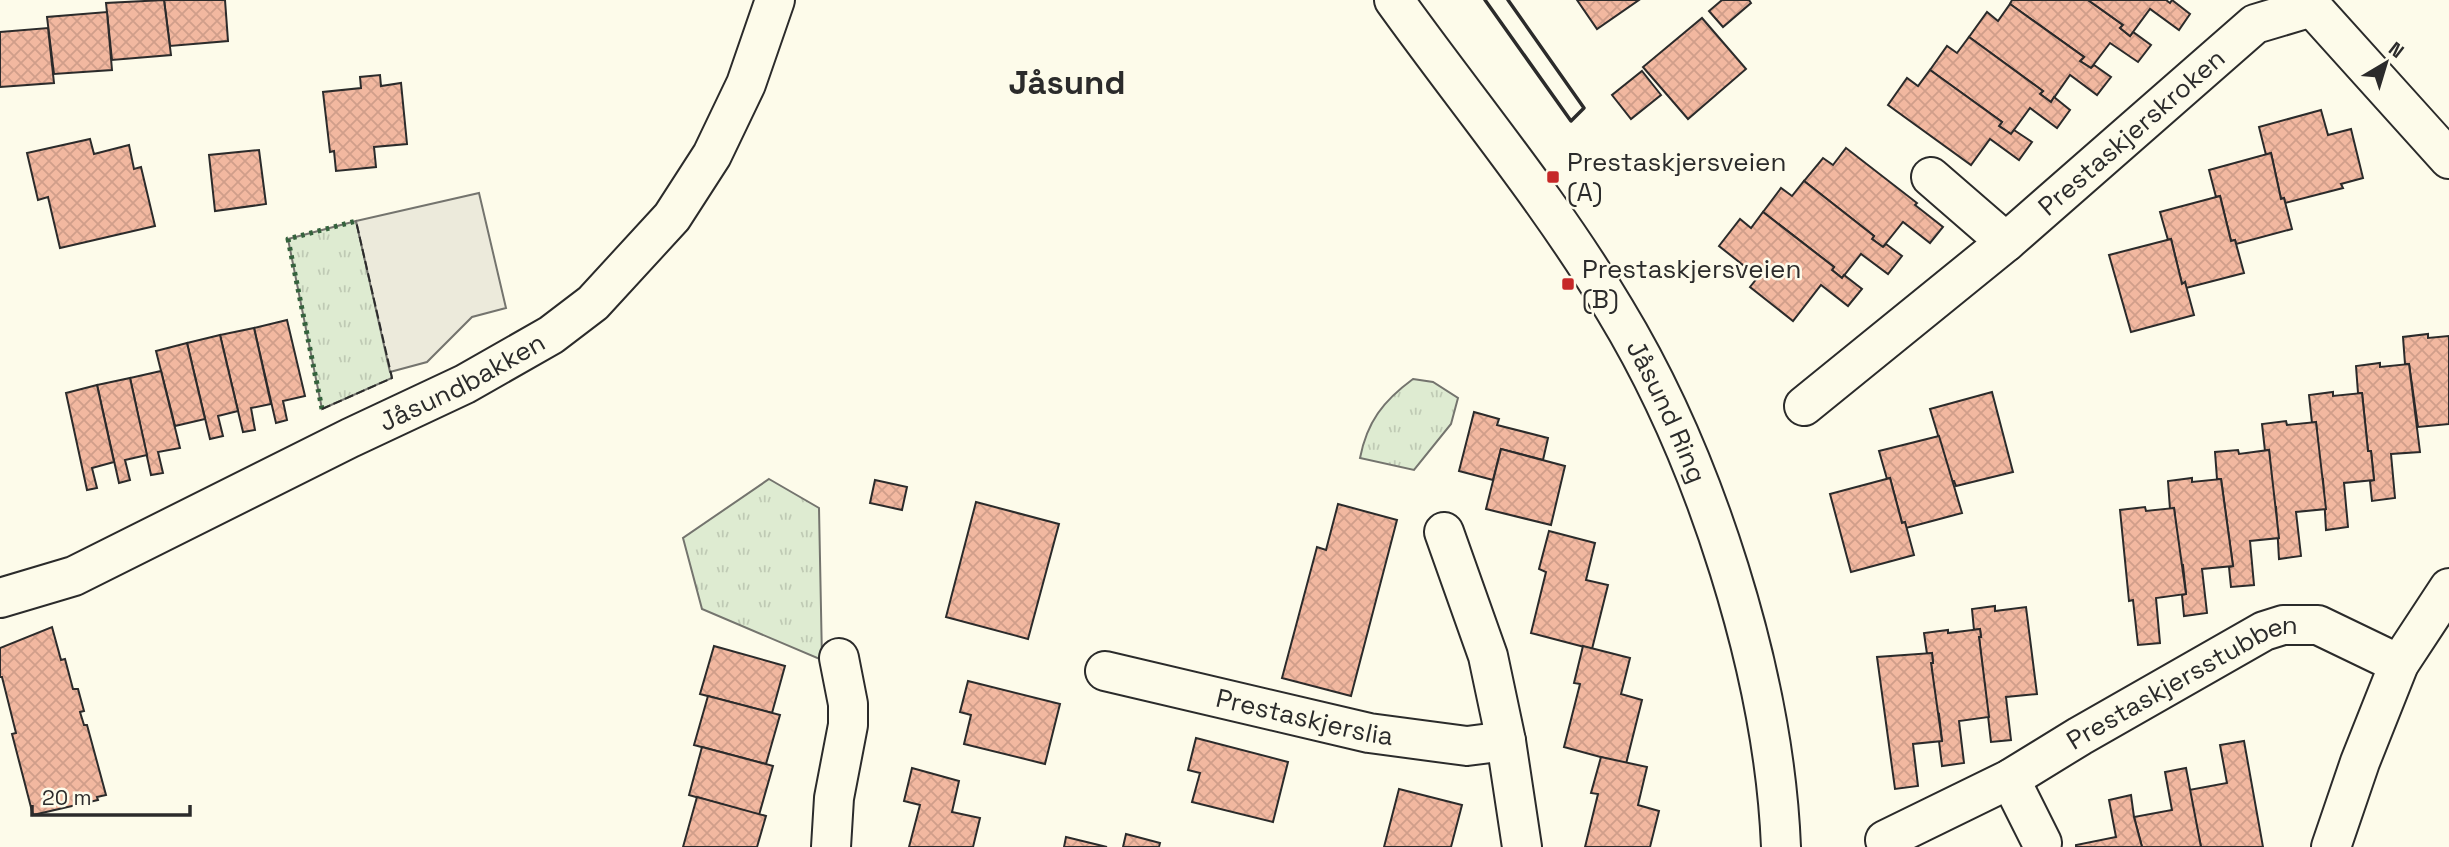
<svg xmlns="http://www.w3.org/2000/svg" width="2449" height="847" font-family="'Space Grotesk',sans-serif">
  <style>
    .park { fill: url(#park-tufts); stroke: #74746e; stroke-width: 2 }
    .parking { fill: #eceadb; stroke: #74746e; stroke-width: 2 }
    .building { fill: url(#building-cross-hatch); stroke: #2b2b2b; stroke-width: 2 }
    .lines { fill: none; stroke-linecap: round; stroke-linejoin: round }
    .street-casing { stroke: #2b2b2b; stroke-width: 42 }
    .secondary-casing { stroke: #2b2b2b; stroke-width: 42 }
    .street { stroke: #fdfbea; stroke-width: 38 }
    .secondary { stroke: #fdfbea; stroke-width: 38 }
    .hedge { stroke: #34623c; stroke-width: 5; stroke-dasharray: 3.5 5; stroke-linecap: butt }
    .fence { stroke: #2b2b2b; stroke-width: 2; stroke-dasharray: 9 3.5; stroke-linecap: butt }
    .wall { stroke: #2b2b2b; stroke-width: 3.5 }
    .poi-dot { fill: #c62828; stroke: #fdfbea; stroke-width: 2.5 }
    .labels { text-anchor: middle; stroke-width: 5; stroke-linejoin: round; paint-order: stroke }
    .street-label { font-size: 26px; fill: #2b2b2b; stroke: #fdfbea }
    .poi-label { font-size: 26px; fill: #2b2b2b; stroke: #fdfbea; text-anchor: start }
    .district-label { font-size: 33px; font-weight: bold; fill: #2b2b2b; stroke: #fdfbea }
  </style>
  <defs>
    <pattern id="park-tufts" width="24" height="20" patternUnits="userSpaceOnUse" patternTransform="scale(1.75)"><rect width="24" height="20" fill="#deebd1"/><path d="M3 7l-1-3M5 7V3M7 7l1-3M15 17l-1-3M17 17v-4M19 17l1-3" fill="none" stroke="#bfcab4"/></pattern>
    <pattern id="building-cross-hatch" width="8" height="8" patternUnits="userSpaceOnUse" patternTransform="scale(1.75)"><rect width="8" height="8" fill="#f2b8a0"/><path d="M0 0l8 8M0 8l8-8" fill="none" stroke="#d09e8a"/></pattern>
  </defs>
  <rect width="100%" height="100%" fill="#fdfbea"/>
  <g class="park">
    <path d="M356,221L392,378L322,409L288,239Z"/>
    <path d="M1413,379L1433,382L1458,398L1451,424L1414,470L1360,458C1367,422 1383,401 1413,379Z"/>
    <path d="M769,479L819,508L822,660L702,609L683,538Z"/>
  </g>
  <path class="parking" d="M479,193L506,308L472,317L427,362L390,372L356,221Z"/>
  <g class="building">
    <path d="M164,0H225L228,41L170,46Z"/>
    <path d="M164,0L171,55L112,60L106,3Z"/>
    <path d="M1577,0H1639L1597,29Z"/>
    <path d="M1722,0H1749L1751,3L1723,27L1709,11Z"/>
    <path d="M2012,0H2088L2123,25L2120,28L2130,36L2133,32L2151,45L2138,62L2110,43L2091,68L2080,61L2084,57L2010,4Z"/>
    <path d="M2088,0H2166L2170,3L2172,0L2190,14L2179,30L2150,9L2130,36L2120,28L2123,25Z"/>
    <path d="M2010,4L2084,57L2080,61L2091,68L2094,65L2111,77L2097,95L2070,75L2051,102L2040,94L2043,91L1969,37L1987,12L1998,21Z"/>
    <path d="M107,12L112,70L54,74L47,17Z"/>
    <path d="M1702,18L1746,69L1688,119L1643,67Z"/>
    <path d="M48,28L54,83L0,87V32Z"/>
    <path d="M1969,37L2043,91L2040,94L2051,102L2054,97L2070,110L2057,128L2030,108L2011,134L1999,126L2002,122L1930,70L1947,46L1957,53Z"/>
    <path d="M1930,70L2002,122L1999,126L2011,134L2014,130L2032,142L2019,160L1990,139L1971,165L1888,105L1907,78L1918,86Z"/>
    <path d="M1642,71L1661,95L1631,119L1612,95Z"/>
    <path d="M380,75L381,86L401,83L407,144L374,147L376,167L336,171L334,151L330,152L323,92L361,88L360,77Z"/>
    <path d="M2321,110L2328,135L2351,129L2363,178L2341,184L2343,188L2285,203L2284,198L2281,199L2271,153L2266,155L2259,127Z"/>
    <path d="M90,139L94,154L129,145L134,169L141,167L155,226L60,248L48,197L38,200L27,153Z"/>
    <path d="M1846,148L1917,203L1915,205L1943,227L1930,243L1903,222L1883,247L1872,239L1874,236L1804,181L1823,158L1833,165Z"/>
    <path d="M259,150L266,204L215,211L209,155Z"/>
    <path d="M2271,153L2281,199L2284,198L2292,229L2236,244L2235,240L2231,241L2220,196L2216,197L2209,170Z"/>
    <path d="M1804,181L1874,236L1872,239L1883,247L1886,244L1902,256L1888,274L1861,254L1842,278L1832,270L1834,267L1763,212L1781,188L1792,196Z"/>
    <path d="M2220,196L2231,241L2235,240L2244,273L2186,288L2185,282L2182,284L2171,239L2168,240L2160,212Z"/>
    <path d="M1763,212L1834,267L1832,270L1842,278L1844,275L1862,289L1848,306L1821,285L1793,321L1750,287L1758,277L1719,246L1740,219L1751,228Z"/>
    <path d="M2171,239L2182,284L2185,282L2194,315L2131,332L2109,255Z"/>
    <path d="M287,320L305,396L283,401L287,420L276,423L254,328Z"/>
    <path d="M254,328L271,404L251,408L255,430L243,432L220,335Z"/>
    <path d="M2428,334V338L2449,336V424L2418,427L2409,364H2405L2403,337Z"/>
    <path d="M220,335L238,411L218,416L223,436L210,439L187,343Z"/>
    <path d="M187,343L205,419L175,426L156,351Z"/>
    <path d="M2380,363V367L2409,364L2420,452L2391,454L2395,498L2372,501L2370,481L2374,480L2371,451H2368L2362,393H2358L2356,366Z"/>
    <path d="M161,371L180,448L158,452L163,473L151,475L130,378Z"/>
    <path d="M130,378L147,455L125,460L130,480L119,483L97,385Z"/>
    <path d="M97,385L114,462L92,468L97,488L87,490L66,393Z"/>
    <path d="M1992,392L2013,472L1956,486L1954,481H1952L1930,409Z"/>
    <path d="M2333,392V396L2362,393L2368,451H2371L2374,480L2344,483L2348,527L2326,530L2323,479L2321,478L2316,422L2312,423L2309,395Z"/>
    <path d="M1474,412L1499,419L1497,425L1548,438L1543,460L1501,449L1493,480L1459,471Z"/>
    <path d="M2286,421L2287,425L2316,422L2326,509L2296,512L2301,556L2279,559L2276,507H2274L2269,450L2265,451L2262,424Z"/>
    <path d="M1939,436L1962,513L1906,528L1905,522L1902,523L1890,478L1887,479L1879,451Z"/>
    <path d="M1501,449L1565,466L1551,525L1486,509Z"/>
    <path d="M2238,450L2239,454L2269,450L2279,538L2250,541L2254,585L2231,587L2229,567L2233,566L2221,479H2217L2215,452Z"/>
    <path d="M1890,478L1902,523L1905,522L1914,555L1851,572L1830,494Z"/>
    <path d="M2192,478V482L2221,479L2233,566L2202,569L2207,613L2184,616L2182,595L2186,594L2183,565L2180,566L2174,508L2170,509L2168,481Z"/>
    <path d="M875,480L907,487L902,510L870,503Z"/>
    <path d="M976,502L1059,524L1028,639L946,617Z"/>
    <path d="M1338,504L1397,520L1351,696L1282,678L1317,547L1326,550Z"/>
    <path d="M2145,507L2146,511L2174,508L2186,594L2156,598L2160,643L2138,645L2133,600L2129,601L2120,510Z"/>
    <path d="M1549,531L1595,543L1586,580L1608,585L1592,649L1531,633L1546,572L1539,569Z"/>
    <path d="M1995,606V611L2026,607L2037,694L2006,697L2011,740L1991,742L1979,637H1981L1980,629L1974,630L1972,609Z"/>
    <path d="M52,627L61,660L65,659L73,689H78L84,711L80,712L84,725H87L106,795L97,797L98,800L33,815L12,734L16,733L2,677H0V648Z"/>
    <path d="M1980,629L1981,637H1979L1989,717L1959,721L1964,763L1942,766L1939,741H1942L1939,714L1937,715L1931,663H1933L1932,653L1927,654L1924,633L1948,630V633Z"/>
    <path d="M714,646L785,666L772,713L700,694Z"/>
    <path d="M1583,646L1630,658L1621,694L1642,700L1626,764L1564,747L1580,684L1574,683Z"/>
    <path d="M1932,653L1933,663H1931L1942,741L1913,744L1918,786L1895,789L1877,657Z"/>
    <path d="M968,681L1060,704L1045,764L964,744L971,715L960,712Z"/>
    <path d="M708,696L780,715L766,764L694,745Z"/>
    <path d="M1196,738L1288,762L1273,822L1192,802L1200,773L1188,770Z"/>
    <path d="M2244,741L2263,847H2201L2189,790L2227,783L2220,745Z"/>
    <path d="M702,747L773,766L759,815L689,795Z"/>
    <path d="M1601,757L1647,767L1638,805L1659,811L1650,847H1585L1598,794L1591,793Z"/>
    <path d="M912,768L959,781L952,812L980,818L973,847H909L920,805L904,801Z"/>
    <path d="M2186,768L2201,847H2142L2134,817L2172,810L2165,772Z"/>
    <path d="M1399,789L1462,805L1451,847H1384Z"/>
    <path d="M2131,795L2134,817L2142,847H2076V845L2116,837L2109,800Z"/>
    <path d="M697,797L766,816L757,847H683Z"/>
    <path d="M1126,834L1160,843L1159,847H1123Z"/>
    <path d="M1066,837L1107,847H1064Z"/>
  </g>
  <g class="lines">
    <defs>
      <g id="street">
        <path d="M1931,177L2006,242"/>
        <path id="s1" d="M1804,406L2006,242L2255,24L2312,7L2449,159"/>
        <path d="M1444,532L1488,656L1506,741L1522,847"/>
        <path id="s2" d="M0,598L74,576L350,438L465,384L551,335L593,303L672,217L712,155L746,84L775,0"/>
        <path id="s3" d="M1105,671L1369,733L1467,746L1506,741"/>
        <path d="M2010,779L2042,843"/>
        <path id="s4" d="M1885,840L2010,779L2080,736L2264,631L2283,625H2318L2399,664"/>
        <path d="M831,847L834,798L848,725V704L839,658"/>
        <path d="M2331,847L2360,762L2399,664L2449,588"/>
      </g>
      <g id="secondary">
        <path id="s5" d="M1394,0C1468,103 1550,201 1615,310C1705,458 1774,674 1781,847"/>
      </g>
    </defs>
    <use href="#street" class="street-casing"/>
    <use href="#secondary" class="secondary-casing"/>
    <use href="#street" class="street"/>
    <use href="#secondary" class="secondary"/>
    <path class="hedge" d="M322,409L288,239L356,221"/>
    <path class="fence" d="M322,409L392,378L356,221"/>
    <path class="wall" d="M1485,0L1571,121L1584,108L1508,0"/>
  </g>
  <g class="poi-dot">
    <rect x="1546" y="170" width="14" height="14" rx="3.5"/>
    <rect x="1561" y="277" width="14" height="14" rx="3.5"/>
  </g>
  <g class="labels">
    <g class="street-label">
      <text dy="9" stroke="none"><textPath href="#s1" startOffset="427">Prestaskjerskroken</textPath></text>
      <text dy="9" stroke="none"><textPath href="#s2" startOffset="511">Jåsundbakken</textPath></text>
      <text dy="9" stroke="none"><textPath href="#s5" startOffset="495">Jåsund Ring</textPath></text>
      <text dy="9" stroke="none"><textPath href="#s4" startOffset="338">Prestaskjersstubben</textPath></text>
      <text dy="9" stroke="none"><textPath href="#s3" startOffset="205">Prestaskjerslia</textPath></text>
    </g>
    <g class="poi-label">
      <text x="1567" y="171">Prestaskjersveien<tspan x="1567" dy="30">(A)</tspan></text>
      <text x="1582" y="278">Prestaskjersveien<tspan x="1582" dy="30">(B)</tspan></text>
    </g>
    <g class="district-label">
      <text x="1067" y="94">Jåsund</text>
    </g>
  </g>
  <g transform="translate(2386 63) rotate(38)" stroke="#fdfbea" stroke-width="5" paint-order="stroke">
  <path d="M0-5L12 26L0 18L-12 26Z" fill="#2b2b2b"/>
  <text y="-10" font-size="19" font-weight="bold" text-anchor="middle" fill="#2b2b2b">N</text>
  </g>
  <path d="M32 805v10h158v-10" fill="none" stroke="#2b2b2b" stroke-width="3.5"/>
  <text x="42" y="805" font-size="21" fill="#2b2b2b" stroke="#fdfbea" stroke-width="5" paint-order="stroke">20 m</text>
</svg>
